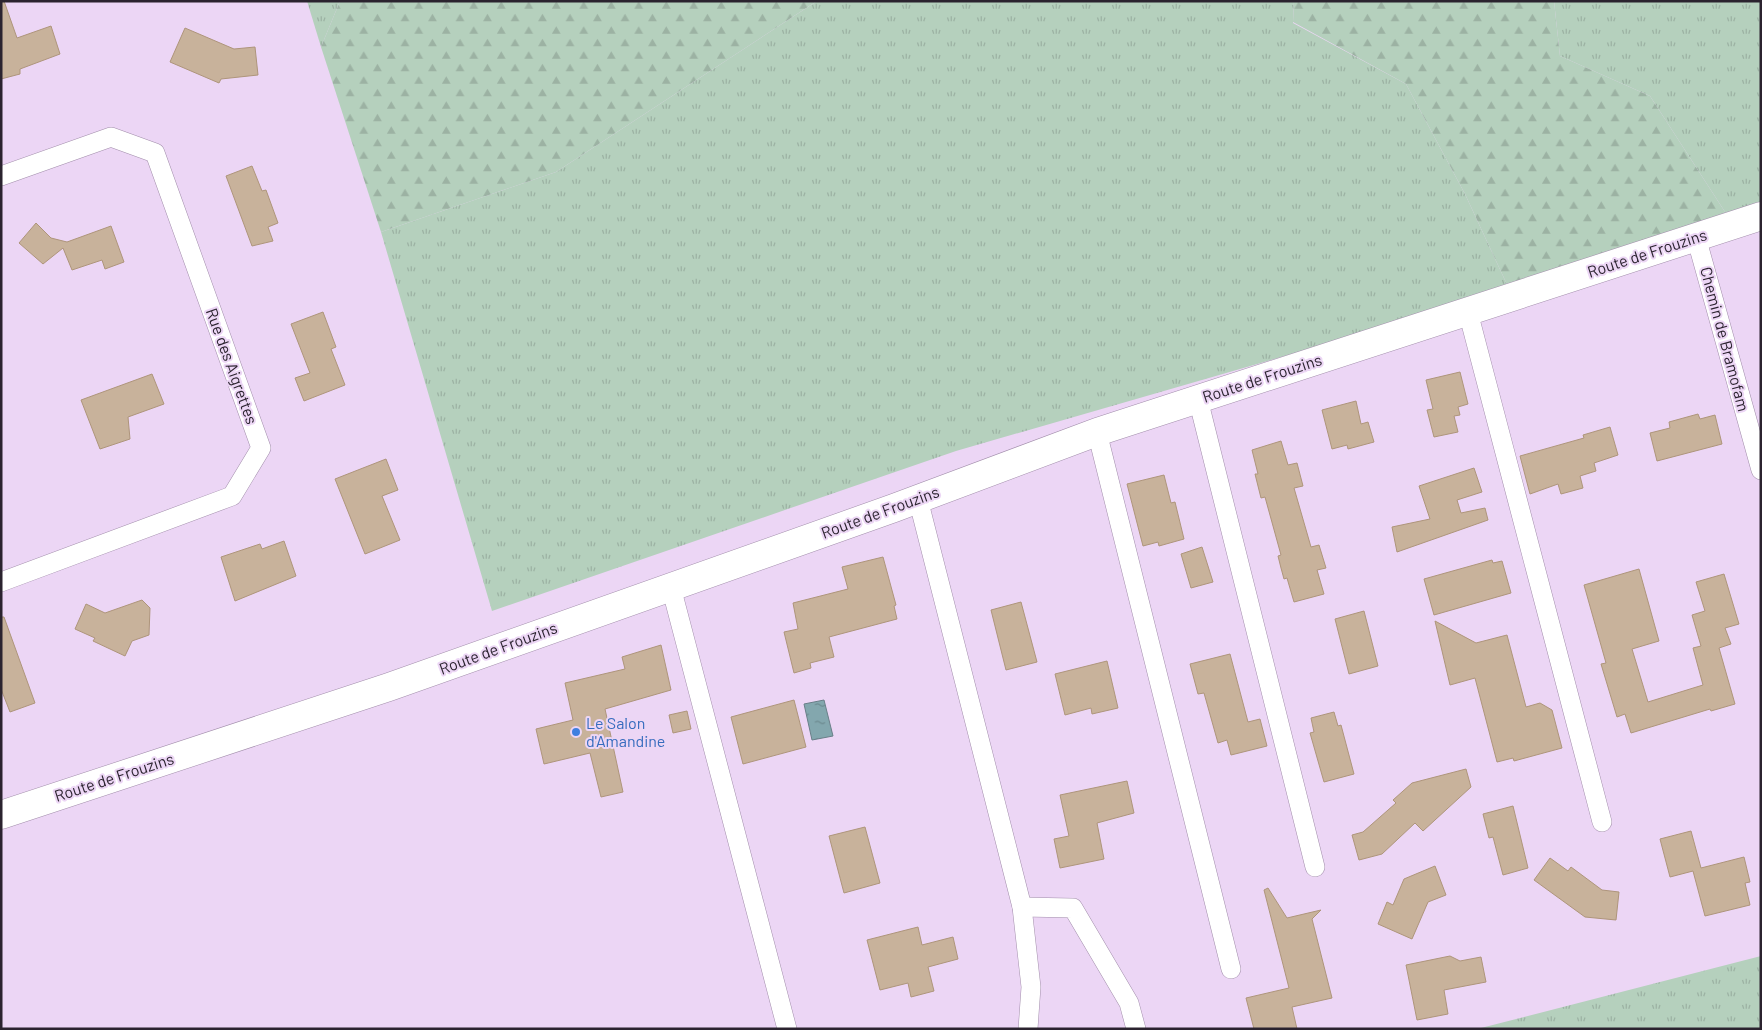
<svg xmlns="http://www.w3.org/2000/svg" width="1762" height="1030" font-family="Barlow,sans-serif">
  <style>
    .grass { fill: url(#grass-tufts) }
    .forest { fill: url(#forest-firs) }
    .water { fill: url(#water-ripples); stroke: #697f88 }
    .building { fill: #c8b29b; stroke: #ae957b }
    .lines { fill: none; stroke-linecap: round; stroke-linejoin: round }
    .minor-casing { stroke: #a28eab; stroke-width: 20 }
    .secondary-casing { stroke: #a28eab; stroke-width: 29 }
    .minor { stroke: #fff; stroke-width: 19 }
    .secondary { stroke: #fff; stroke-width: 28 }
    .shop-dot { fill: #3f7fe0; stroke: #ecd6f5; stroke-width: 2 }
    .labels { text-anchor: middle; stroke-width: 4; stroke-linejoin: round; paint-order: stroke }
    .street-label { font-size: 16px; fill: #2b232f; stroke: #ecd6f5 }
    .shop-label { font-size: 16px; fill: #366cbe; stroke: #ecd6f5; text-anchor: start }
  </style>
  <defs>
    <pattern id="grass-tufts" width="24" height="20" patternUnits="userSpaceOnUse" patternTransform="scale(1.25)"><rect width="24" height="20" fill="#b5d0bd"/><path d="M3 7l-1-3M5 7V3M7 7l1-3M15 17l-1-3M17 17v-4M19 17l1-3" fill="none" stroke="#9cb2a3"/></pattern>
    <pattern id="forest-firs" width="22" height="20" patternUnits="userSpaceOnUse" patternTransform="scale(1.25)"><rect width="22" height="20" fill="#b5d0bd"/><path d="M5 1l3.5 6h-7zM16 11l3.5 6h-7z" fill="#9cb2a3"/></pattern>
    <pattern id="water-ripples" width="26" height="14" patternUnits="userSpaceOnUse" patternTransform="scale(1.25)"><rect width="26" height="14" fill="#83a7ae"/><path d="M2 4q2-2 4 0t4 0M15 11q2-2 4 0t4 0" fill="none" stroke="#6b888e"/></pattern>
  </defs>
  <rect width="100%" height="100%" fill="#ecd6f5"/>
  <g class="grass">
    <path d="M307,1H340L321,47Z"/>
    <path d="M817,1H1294L1293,23L1406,84L1465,194L1510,291L956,451L492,611L381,232L556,172Z"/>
    <path d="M1554,1H1761V203L1727,215L1650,96L1560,56Z"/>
    <path d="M1761,956V1029H1477Z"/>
  </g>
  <g class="forest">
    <path d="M340,1H817L556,172L381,232L321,47Z"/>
    <path d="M1294,1H1554L1560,56L1650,96L1727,215L1510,291L1465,194L1406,84L1293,22Z"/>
  </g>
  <path class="water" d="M824,700L833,736L812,740L804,704Z"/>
  <g class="building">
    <path d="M1,1H4L17,38L51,26L60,54L20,69V74L1,79Z"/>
    <path d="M185,28L234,49L255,47L258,75L221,79L219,83L170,62Z"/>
    <path d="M252,166L262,191L266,190L278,223L268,227L273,241L252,246L226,176Z"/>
    <path d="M36,223L51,238L67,242L111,226L124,262L105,269L102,260L72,270L63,248L43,264L19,243Z"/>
    <path d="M323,312L336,347L331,349L345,385L304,401L295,378L310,373L291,324Z"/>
    <path d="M1460,372L1468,404L1458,407L1460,415L1454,416L1458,432L1434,437L1427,410L1433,409L1426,380Z"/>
    <path d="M152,374L164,404L128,417L130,439L100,449L81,400Z"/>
    <path d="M1356,401L1361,424L1368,422L1374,442L1348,449L1347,445L1332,449L1322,410Z"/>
    <path d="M1698,414L1700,419L1715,415L1722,444L1657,461L1650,433L1670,428L1669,422Z"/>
    <path d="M1610,427L1618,455L1594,463L1596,471L1580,476L1583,488L1561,494L1558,484L1530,494L1520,456L1584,438L1583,435Z"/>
    <path d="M1281,441L1288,465L1297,463L1303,486L1294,488L1311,547L1319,545L1326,568L1317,570L1324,594L1294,602L1287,578L1284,579L1281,568L1278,556L1281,555L1265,497L1261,498L1255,474H1258L1252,450Z"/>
    <path d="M386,459L398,490L382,496L400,540L365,554L335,479Z"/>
    <path d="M1474,468L1482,492L1457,500L1461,513L1485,508L1488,520L1397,552L1392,527L1430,519L1419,486Z"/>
    <path d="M1164,475L1171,503L1175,502L1184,539L1159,546L1158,542L1143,546L1127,484Z"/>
    <path d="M284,541L296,576L235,601L221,557L260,544L262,549Z"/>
    <path d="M1202,547L1213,582L1191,588L1181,554Z"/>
    <path d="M883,557L896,605L894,606L897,619L829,637L834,657L810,663L811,668L794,673L784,632L798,629L793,603L848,589L842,567Z"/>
    <path d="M1492,560L1493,563L1502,561L1511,593L1434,615L1424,579Z"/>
    <path d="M1639,569L1659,641L1632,649L1648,702L1703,685L1693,648L1701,646L1692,615L1705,611L1696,582L1724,574L1739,624L1725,628L1731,644L1719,648L1735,704L1711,711L1710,709L1631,733L1625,714L1617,717L1601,664L1606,663L1584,585Z"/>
    <path d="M142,600L150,608L149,635L132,641L125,656L93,641L95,638L75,629L86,604L105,613Z"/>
    <path d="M1021,602L1037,662L1006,670L991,610Z"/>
    <path d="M1364,611L1378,666L1349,674L1335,619Z"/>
    <path d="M1,617H4L35,703L10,712L1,689Z"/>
    <path d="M1435,621L1476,643L1507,635L1526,707L1540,703L1552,710L1562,748L1514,761L1513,758L1497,762L1475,678L1450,685Z"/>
    <path d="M661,645L671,690L605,709L623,792L601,797L590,753L544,764L536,729L573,720L565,683L625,669L622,657Z"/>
    <path d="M1230,654L1248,722L1260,719L1267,746L1231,755L1227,740L1218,743L1204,693L1198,694L1190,664Z"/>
    <path d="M1107,661L1118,708L1092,714L1091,708L1065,715L1055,674Z"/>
    <path d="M794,700L806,747L743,764L731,717Z"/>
    <path d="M687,711L691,729L673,733L669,715Z"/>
    <path d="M1334,712L1338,726L1341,725L1354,774L1324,782L1310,733L1314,732L1311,718Z"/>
    <path d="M1466,769L1471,787L1423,831L1415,823L1382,854L1359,860L1352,835L1363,832L1396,803L1393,800L1412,783Z"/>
    <path d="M1127,781L1134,813L1097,823L1104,859L1060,868L1054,839L1069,836L1060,795Z"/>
    <path d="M1513,806L1528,868L1503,875L1493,837L1489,838L1483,814Z"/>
    <path d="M865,827L880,883L844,893L829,836Z"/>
    <path d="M1691,831L1701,868L1744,857L1750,882L1745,883L1750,905L1705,916L1693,871L1670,877L1660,839Z"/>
    <path d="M1550,858L1568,871L1571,867L1602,890L1619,892L1616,920L1585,917L1534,880Z"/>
    <path d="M1435,866L1446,895L1428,902L1412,939L1378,924L1387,902L1393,905L1404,879Z"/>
    <path d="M1268,888L1287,918L1321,910L1312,919L1332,998L1292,1007L1297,1029H1254L1246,998L1289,988L1264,890Z"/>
    <path d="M918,927L922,945L953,937L958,959L928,967L934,991L911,997L908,983L880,990L867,940Z"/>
    <path d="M1450,956L1460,961L1481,957L1486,982L1444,990L1448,1014L1417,1020L1406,965Z"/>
  </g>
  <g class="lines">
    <defs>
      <g id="minor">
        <path d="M1,176L111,137L155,153L261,448L232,496L1,582"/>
        <path d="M1696,237L1761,470"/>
        <path d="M1468,312L1602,822"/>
        <path d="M1198,399L1315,867"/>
        <path d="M1097,432L1231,969"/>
        <path d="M918,499L1022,907L1031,987L1028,1029"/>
        <path d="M671,587L787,1029"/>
        <path d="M1022,907L1073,908L1129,1003L1136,1029"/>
      </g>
      <path id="secondary" d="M1,815L389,687L894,508L1097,432L1761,216"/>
    </defs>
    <use href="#minor" class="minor-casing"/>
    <use href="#secondary" class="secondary-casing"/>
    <use href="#minor" class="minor"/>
    <use href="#secondary" class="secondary"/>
  </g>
  <circle class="shop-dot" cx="576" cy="732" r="5"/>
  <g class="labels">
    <g class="street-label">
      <text transform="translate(1647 253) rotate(-18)" y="6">Route de Frouzins</text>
      <text transform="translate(1725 339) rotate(75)" y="6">Chemin de Bramofam</text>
      <text transform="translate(232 366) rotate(70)" y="6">Rue des Aigrettes</text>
      <text transform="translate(1262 378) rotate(-18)" y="6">Route de Frouzins</text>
      <text transform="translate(880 512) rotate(-20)" y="6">Route de Frouzins</text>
      <text transform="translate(498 648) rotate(-20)" y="6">Route de Frouzins</text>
      <text transform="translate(114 777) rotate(-18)" y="6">Route de Frouzins</text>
    </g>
    <g class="shop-label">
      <text x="586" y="729">Le Salon<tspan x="586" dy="18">d'Amandine</tspan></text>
    </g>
  </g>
  <rect width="1762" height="1030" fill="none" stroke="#2b232f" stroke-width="5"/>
</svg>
